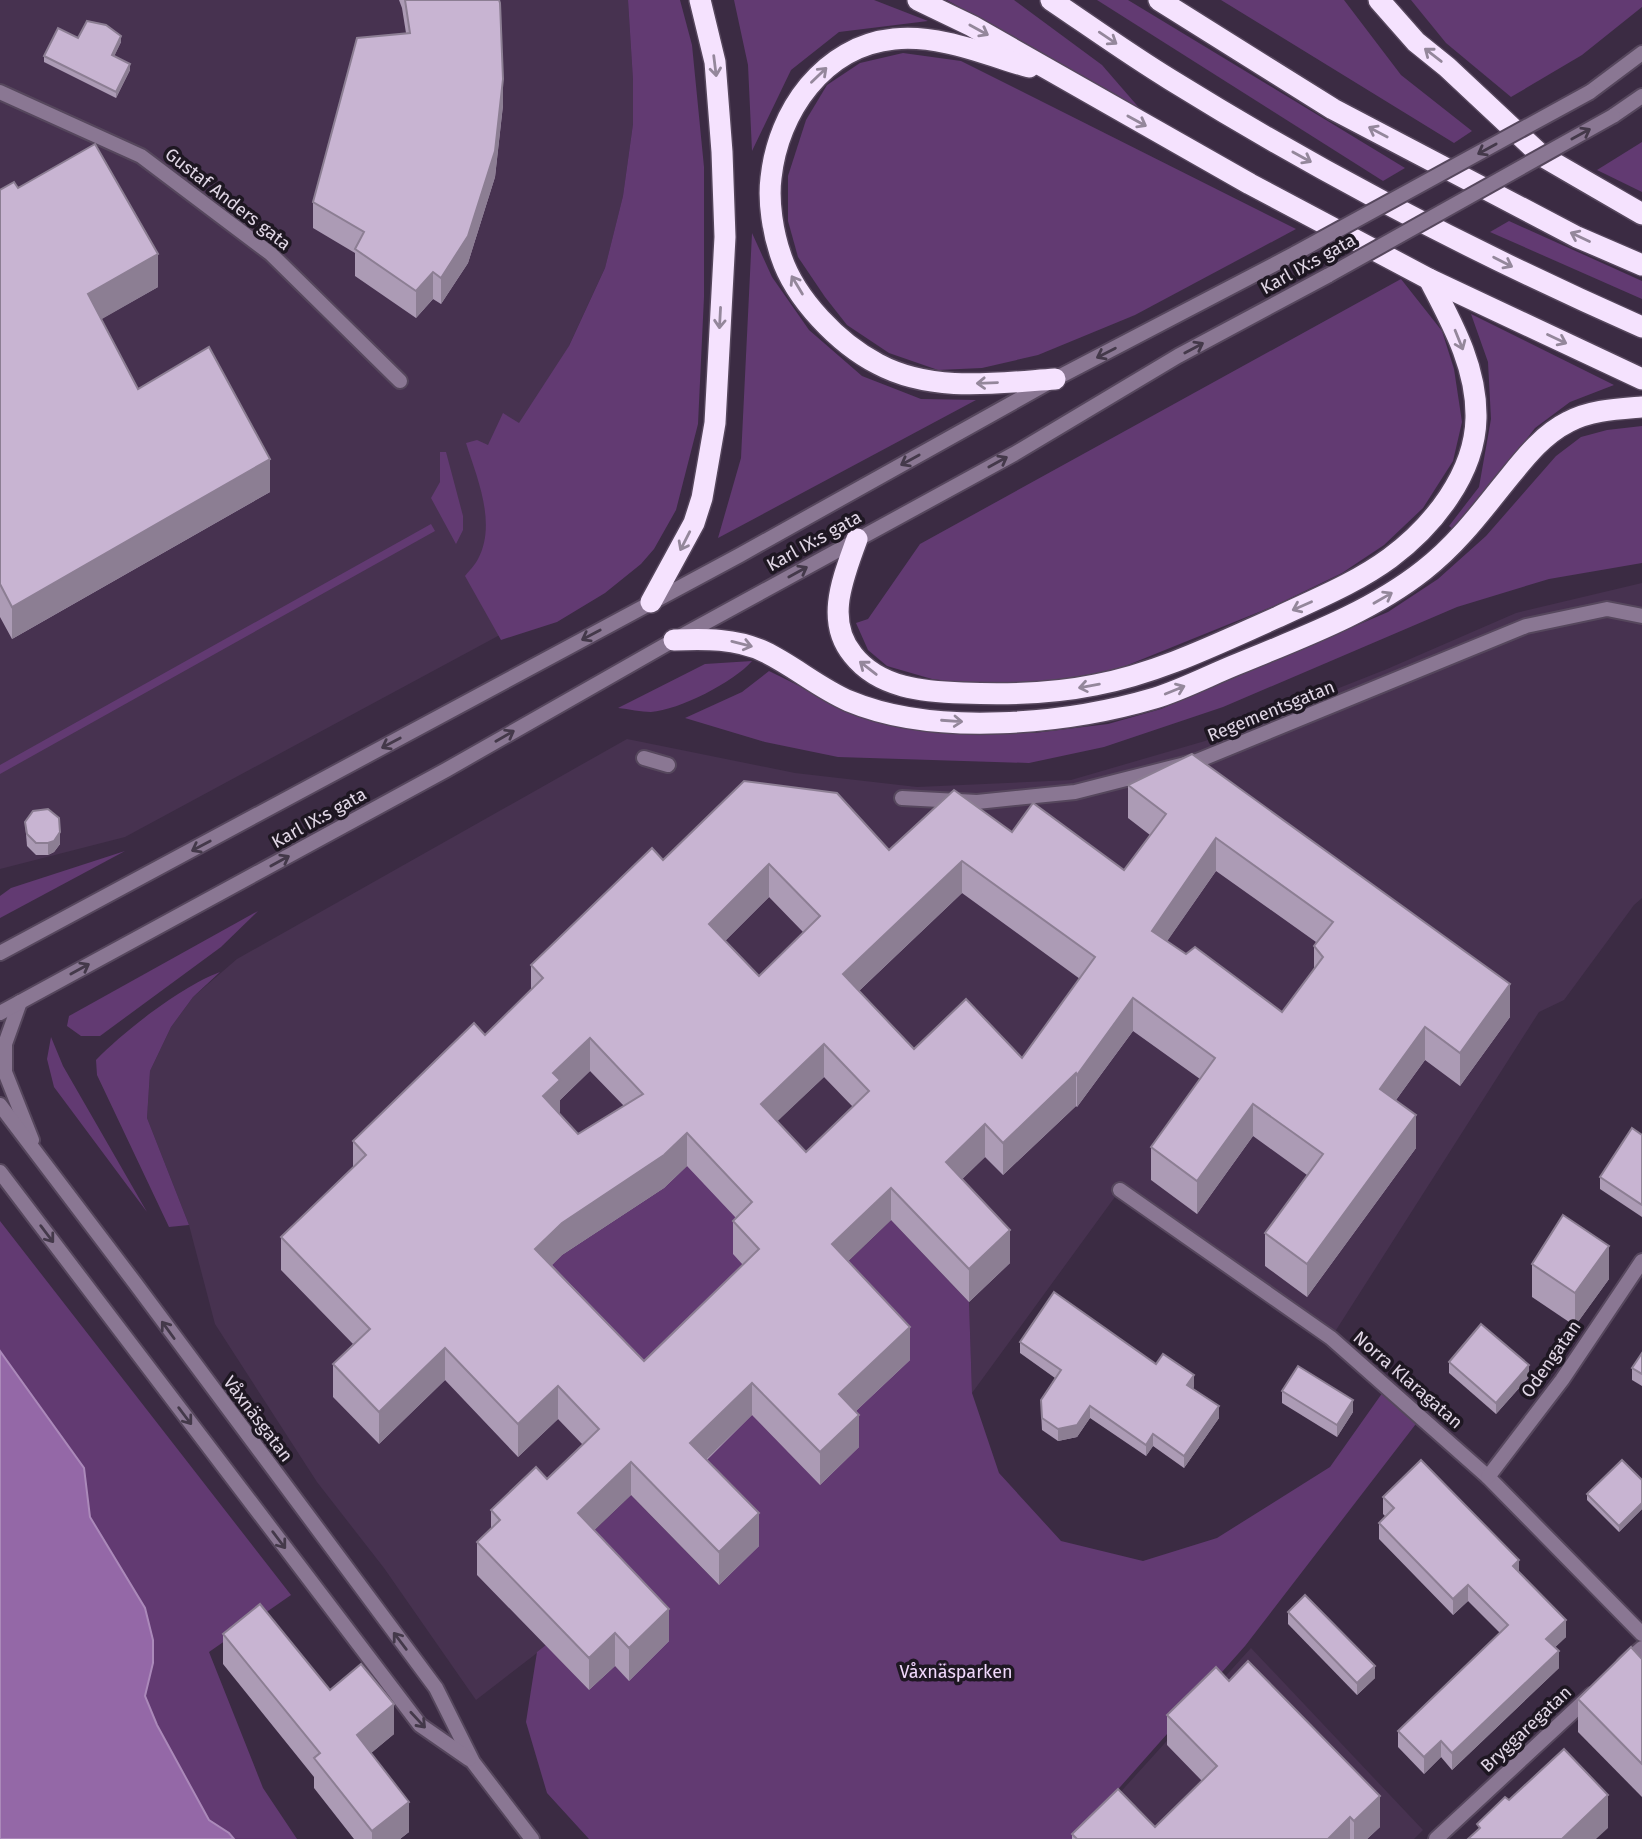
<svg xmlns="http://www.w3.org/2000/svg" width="1642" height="1839" font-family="'Fira Sans',sans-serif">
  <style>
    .built { fill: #473250 }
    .green { fill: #623a72 }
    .water { fill: #9468a7; stroke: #ab89ba; stroke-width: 2 }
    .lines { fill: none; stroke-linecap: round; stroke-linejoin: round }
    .minor-casing { stroke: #56475d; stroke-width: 18 }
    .tertiary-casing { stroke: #56475d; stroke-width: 18 }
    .motorway-casing { stroke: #56475d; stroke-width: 24 }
    .minor { stroke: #8a7793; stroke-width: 14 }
    .tertiary { stroke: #8a7793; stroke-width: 14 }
    .motorway { stroke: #f5e2fe; stroke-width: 21 }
    .tertiary-bridge-casing { stroke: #56475d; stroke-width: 18; stroke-linecap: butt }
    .tertiary-bridge { stroke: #8a7793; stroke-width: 14 }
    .wall { fill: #ac9bb5; fill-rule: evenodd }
    .shaded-wall { fill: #8c7e93 }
    .building { fill: #c8b4d2; stroke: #8c7e93; stroke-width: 2; fill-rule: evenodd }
    .oneway { stroke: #94879b }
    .oneway2 { stroke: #44394a }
    .labels { text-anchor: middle; stroke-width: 7; stroke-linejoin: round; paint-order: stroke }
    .street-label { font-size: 18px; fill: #e1d7e6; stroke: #1e1722 }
    .park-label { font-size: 18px; fill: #f1d8fc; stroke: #1e1722 }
  </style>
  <rect width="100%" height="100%" fill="#3b2b43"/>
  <g class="built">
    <path d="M0,0H628L633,80V124L623,196L605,268L569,346L520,624L125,837L0,869Z"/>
    <path d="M1642,583V898L1634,905L1564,1000L1539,1012L1331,1338L1120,1190L972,1393L969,1302L869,1398L695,1158L664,1188L562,1255L728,1312L859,1447L719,1585L631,1495L629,1681L589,1690L546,1646L476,1700L384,1568L317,1482L215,1324L189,1225L147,1118L150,1071L171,1027L193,997L237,959L627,739L795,773L917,787L1071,780L1205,741L1387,669L1516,613Z"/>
    <path d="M1251,1648L1423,1830L1414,1839H1078Z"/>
  </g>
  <g class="green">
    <path d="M628,0H680L692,45L704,167V297L698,424L676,510L654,549L641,564L605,593L557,622L501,640L465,576C469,571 475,565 478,559C497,523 477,478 466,443L477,440L488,445L503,413L519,423L569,346L605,268L623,196L633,124V80Z"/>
    <path d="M734,0H874L928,21L839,32L791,70L752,151L748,65Z"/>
    <path d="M947,0H1014L1102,65L1141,110Z"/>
    <path d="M1097,0H1128L1405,168L1383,181Z"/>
    <path d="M1221,0H1344L1401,75L1472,131L1454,143Z"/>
    <path d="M1411,0H1642V7L1582,55L1511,97L1446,43Z"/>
    <path d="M903,53L961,61L1296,229L1135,315L1038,355L982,368L938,370L889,353L847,325L825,297L798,257L788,221V176L806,120L827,85L860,63Z"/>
    <path d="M1642,142V192L1597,170Z"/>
    <path d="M1509,221L1642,281V299L1490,232Z"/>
    <path d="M752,233L772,277L809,330L862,376L921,399L976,400L718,538L741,458Z"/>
    <path d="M1401,279L1442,331L1454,369L1462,422L1453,461L1423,508L1384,545L1342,573L1274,606L1113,671L1054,682L980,685L932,679L887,666L868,650L856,623L868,619L920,544Z"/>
    <path d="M1471,314L1614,385L1570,402L1535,428L1456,532L1449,526L1479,487L1491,419L1488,362Z"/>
    <path d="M1642,426V563L1549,579L1457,607L1223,707L1104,747L1029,763L838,757L765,742L685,718L742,692L769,671L864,718L928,732L1034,733L1108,724L1161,709L1388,612L1438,579L1486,536L1556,456L1581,437L1607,430Z"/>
    <path d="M440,452H446L463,516V530L456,544L431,498L440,482Z"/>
    <path d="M431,524L435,531L0,774V765Z"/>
    <path d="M752,661C734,682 679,710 651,712C641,712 629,709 618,708L705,664Z"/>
    <path d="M125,851L0,918V896L11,888Z"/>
    <path d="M258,911L221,947L100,1036H81L67,1026L69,1016Z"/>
    <path d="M220,972L193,997L171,1027L150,1071L147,1118L189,1225L169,1227L97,1075L96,1060C124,1031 182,986 220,972Z"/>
    <path d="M51,1037L63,1066L147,1212L54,1087L47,1059Z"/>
    <path d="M695,1158L832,1277L891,1220L969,1302L972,1393L999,1473L1061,1541L1143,1561L1217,1538L1330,1467L1383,1392L1422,1416L1245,1646L1074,1839H589L547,1793L526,1722L537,1652L546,1645L589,1690L615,1666L629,1680L578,1546L631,1495L719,1585L691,1475L752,1415L728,1312L628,1409L520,1297L562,1255L664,1188Z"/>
    <path d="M0,1221L291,1595L209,1652L263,1788L297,1839H234L229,1833L209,1820L157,1725L145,1695L153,1663V1640L145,1608L90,1517L84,1468L0,1351Z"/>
  </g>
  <path class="water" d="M0,1351L84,1468L90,1517L145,1608L153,1640V1663L145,1696L157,1725L209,1820L229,1833L234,1839H0Z"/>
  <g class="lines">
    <defs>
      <g id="minor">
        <path d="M0,92L141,156L271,254L400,381"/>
        <path d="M644,758L668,765"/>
        <path d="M902,798L977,802L1075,792L1197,761L1526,626L1607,609L1642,616"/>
        <path d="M1120,1190L1331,1338L1488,1477L1642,1634"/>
        <path d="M1488,1477L1562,1380L1642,1261"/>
        <path d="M1624,1664L1642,1648"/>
        <path d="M1436,1839L1591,1695"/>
      </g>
      <g id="tertiary">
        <path d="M1590,92L1642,53"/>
        <path d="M1613,116L1642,96"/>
        <path d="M0,953L740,555L1055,379L1296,253"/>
        <path d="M20,1002L5,1044V1072L32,1140"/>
        <path d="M0,1013L446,770L674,640L1014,454L1178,356L1329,275"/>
        <path d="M0,1105L135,1283L436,1688L473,1762L532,1839"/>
        <path d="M0,1172L420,1725L469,1759"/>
      </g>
      <g id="motorway">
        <path d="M918,0L972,26L1250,184L1429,279L1642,379"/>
        <path d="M1051,0C1091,27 1130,55 1171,80C1321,173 1481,256 1642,327"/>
        <path d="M1159,0L1333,109L1577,237L1642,265"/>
        <path d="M1379,0L1416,42L1447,67L1542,156L1642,214"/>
        <path d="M1029,67C987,55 939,34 894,39C824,46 778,111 771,178C768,202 773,233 781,256C795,299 839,344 878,364C932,393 998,383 1055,379"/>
        <path d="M857,539C844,576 824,620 853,655C879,688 924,692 963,693C1008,695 1051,694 1095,685C1159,673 1219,643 1278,617C1316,599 1356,583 1390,558C1433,526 1475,474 1476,418C1477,367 1452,323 1429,279"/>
        <path d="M651,602L694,523L702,498L715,423L725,237L722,152L715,62L700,0"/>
        <path d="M674,640C705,639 736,638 765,652C794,666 819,688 849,701C935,737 1067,724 1155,698C1184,689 1212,674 1240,663C1303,637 1371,612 1424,570C1455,546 1478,516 1502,486C1521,463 1540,436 1568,422C1590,410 1617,409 1642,407"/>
      </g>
    </defs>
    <use href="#minor" class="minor-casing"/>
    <use href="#tertiary" class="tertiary-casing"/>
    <use href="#motorway" class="motorway-casing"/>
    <use href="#minor" class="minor"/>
    <use href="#tertiary" class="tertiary"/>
    <use href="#motorway" class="motorway"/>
    <defs>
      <g id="tertiary-bridge">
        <path d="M1296,253L1590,92"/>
        <path d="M1329,275L1613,116"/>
      </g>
    </defs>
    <use href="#tertiary-bridge" class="tertiary-bridge-casing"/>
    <use href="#tertiary-bridge" class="tertiary-bridge"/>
  </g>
  <g class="wall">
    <path d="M399,0H499L503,105L495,177L468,263L441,304L433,299L416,318L355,276V253L313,228V202L406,33L402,8Z"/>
    <path d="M78,38L121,42L114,56L130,70L116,98L44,62V56Z"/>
    <path d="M18,188L158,287L101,319L138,389L270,492L12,639L0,617V190Z"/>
    <path d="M1192,754L1510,1017L1460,1086L1425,1060L1396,1100L1416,1148L1307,1297L1265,1266V1233L1307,1175L1253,1136L1197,1214L1151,1180V1147L1200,1079L1133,1031L1077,1107L1076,1106L1003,1175L985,1157L962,1179L1010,1263L969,1302L891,1220L848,1261L910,1360L856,1411L859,1447L820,1485L752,1415L707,1460L759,1546L719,1585L631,1495L594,1530L669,1641L629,1681L615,1666L589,1690L477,1575V1542L491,1529V1510L547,1479L583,1445L558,1419L518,1457L445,1380L379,1444L333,1397V1364L353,1344L281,1270V1237L353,1167V1141L485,1035L531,990V965L663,860L889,850L1012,832L1124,870L1150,835L1128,818V785ZM1216,871L1316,942L1314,946V969L1282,1012L1186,954L1167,941ZM962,893L1080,979L1022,1058L914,1049L859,991ZM769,897L803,932L759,976L725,941ZM590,1071L624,1106L578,1134L559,1113L560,1112V1100ZM824,1077L853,1107L806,1152L777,1121ZM687,1166L736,1218L733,1221V1254L743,1265L644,1361L552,1265L562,1255L664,1188Z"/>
    <path d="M25,822L60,844L54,852L48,855H36L27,846Z"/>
    <path d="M1642,1135V1217L1600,1189V1177Z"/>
    <path d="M1532,1264L1609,1279L1575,1326L1532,1297Z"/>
    <path d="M1020,1342L1156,1364L1194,1387L1193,1388L1219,1418L1184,1468L1153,1446L1146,1456L1090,1418L1077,1437L1058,1441L1042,1430L1041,1412V1400L1055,1378L1020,1353Z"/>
    <path d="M1642,1353V1386L1632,1380V1368Z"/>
    <path d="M1449,1362L1529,1377L1496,1414L1449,1373Z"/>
    <path d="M1282,1391L1353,1412L1337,1437L1282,1403Z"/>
    <path d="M1642,1480V1509L1619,1532L1587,1500V1494Z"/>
    <path d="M1383,1497L1519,1572L1566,1637L1555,1647L1559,1668L1452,1770L1441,1757L1424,1774L1398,1747V1731L1500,1633L1468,1601L1453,1615L1379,1539V1523L1386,1517L1383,1514Z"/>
    <path d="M1288,1612L1375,1678L1357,1695L1288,1624Z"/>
    <path d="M223,1634L330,1690L394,1734L371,1753L409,1832L400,1839H354L314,1788V1777L223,1664Z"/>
    <path d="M1642,1659V1797L1578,1732V1699Z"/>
    <path d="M1167,1715L1380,1827L1367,1839H1072V1834L1155,1827L1202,1781L1167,1745Z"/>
  </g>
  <g class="shaded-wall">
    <path d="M121,36V42L112,61V55Z"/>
    <path d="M130,64V70L116,98V92Z"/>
    <path d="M503,79V105L495,177L468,263L441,304V278Z"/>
    <path d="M158,254V287L88,327V294Z"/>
    <path d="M433,272V299L416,318V291Z"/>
    <path d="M270,459V492L12,639V607Z"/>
    <path d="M60,832V844L54,852L48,855V843Z"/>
    <path d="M1216,838V871L1152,963V931Z"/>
    <path d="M962,861V893L843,1006V974Z"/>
    <path d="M769,864V897L709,957V924Z"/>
    <path d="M1510,984V1017L1460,1086V1053Z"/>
    <path d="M1133,998V1031L1077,1107V1075Z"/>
    <path d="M1425,1027V1060L1380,1122V1089Z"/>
    <path d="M590,1038V1071L560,1100V1112L543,1129V1096L553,1073Z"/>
    <path d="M824,1044V1077L761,1137V1104Z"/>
    <path d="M1076,1073V1106L1003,1175V1143Z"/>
    <path d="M1253,1104V1136L1197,1214V1181Z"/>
    <path d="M1416,1115V1148L1307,1297V1264Z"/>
    <path d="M985,1124V1157L946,1195V1162Z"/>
    <path d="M687,1133V1166L664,1188L562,1255L535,1281V1249L562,1223Z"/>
    <path d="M891,1188V1220L832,1277V1244Z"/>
    <path d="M1010,1230V1263L969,1302V1269Z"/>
    <path d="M1609,1246V1279L1575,1326V1293Z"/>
    <path d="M910,1327V1360L839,1427V1394Z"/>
    <path d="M445,1348V1380L379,1444V1412Z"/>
    <path d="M1529,1365V1377L1496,1414V1403Z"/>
    <path d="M1194,1375V1387L1187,1396V1385Z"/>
    <path d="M752,1383V1415L690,1475V1443Z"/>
    <path d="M558,1386V1419L518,1457V1424Z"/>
    <path d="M1353,1400V1412L1337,1437V1425Z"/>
    <path d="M1090,1406V1418L1077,1437L1058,1441V1429Z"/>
    <path d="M1219,1406V1418L1184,1468V1456Z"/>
    <path d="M859,1415V1447L820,1485V1452Z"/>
    <path d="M1153,1434V1446L1146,1456V1445Z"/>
    <path d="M631,1462V1495L578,1546V1513Z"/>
    <path d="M1642,1503V1509L1619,1532V1526Z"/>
    <path d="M759,1513V1546L719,1585V1552Z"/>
    <path d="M1519,1560V1577L1513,1566Z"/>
    <path d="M1468,1585V1601L1453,1615V1599Z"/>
    <path d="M669,1609V1641L629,1681V1648Z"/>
    <path d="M1566,1620V1637L1546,1656V1639Z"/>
    <path d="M615,1633V1666L589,1690V1658Z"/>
    <path d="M1559,1651V1668L1452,1770V1753Z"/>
    <path d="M1375,1666V1678L1357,1695V1683Z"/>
    <path d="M394,1704V1734L357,1765V1735Z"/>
    <path d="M1441,1741V1757L1424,1774V1757Z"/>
    <path d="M1608,1795V1828L1596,1839H1562Z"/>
    <path d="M1380,1796V1827L1367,1839H1354V1821Z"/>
    <path d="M409,1802V1832L400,1839H372V1831Z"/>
    <path d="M1350,1817V1839H1328Z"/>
  </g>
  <g class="building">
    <path d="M405,0H499L500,3L503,79L495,151L468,236L441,278L433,272L416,291L355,249L364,232L313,202L357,38L410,33Z"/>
    <path d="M87,21L106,25L121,36L112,55L130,64L116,92L44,56L58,28L78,38Z"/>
    <path d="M95,144L158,254L88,294L138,389L209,347L270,459L12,607L0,584V190L14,182L18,188Z"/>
    <path d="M1192,754L1510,984L1460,1053L1425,1027L1380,1089L1416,1115L1307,1264L1265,1233L1323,1154L1253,1104L1197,1181L1151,1147L1215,1058L1133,998L1077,1075L1076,1073L1003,1143L985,1124L946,1162L1010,1230L969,1269L891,1188L832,1244L910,1327L839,1394L859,1415L820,1452L752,1383L690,1443L759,1513L719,1552L631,1462L578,1513L669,1609L629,1648L615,1633L589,1658L477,1542L500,1520L491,1510L536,1467L547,1479L599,1429L558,1386L518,1424L445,1348L379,1412L333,1364L370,1329L281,1237L366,1155L353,1141L474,1023L485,1035L543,978L531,965L652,848L663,860L744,781L837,793L889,850L954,790L1012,832L1033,803L1124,870L1166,814L1128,785ZM1216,838L1333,922L1314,946L1323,957L1282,1012L1195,947L1186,954L1152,931ZM962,861L1095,957L1022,1058L966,999L914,1049L843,974ZM769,864L820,916L759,976L709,924ZM590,1038L643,1094L578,1134L543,1096L560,1080L553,1073ZM824,1044L869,1091L806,1152L761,1104ZM687,1133L752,1202L733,1221L759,1249L644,1361L535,1249L562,1223L664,1155Z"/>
    <path d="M48,809L59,818L60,832L54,841L48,843H36L27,834L25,822L33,811Z"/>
    <path d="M1632,1128L1642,1135V1205L1600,1177Z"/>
    <path d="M1563,1215L1609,1246L1575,1293L1532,1264Z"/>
    <path d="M1054,1292L1156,1364L1163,1354L1194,1375L1187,1385L1219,1406L1184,1456L1153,1434L1146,1445L1090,1406L1077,1425L1058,1429L1042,1418L1041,1400L1061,1370L1020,1342Z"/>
    <path d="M1481,1324L1529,1365L1496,1403L1449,1362Z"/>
    <path d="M1642,1353V1374L1632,1368Z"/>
    <path d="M1298,1366L1353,1400L1337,1425L1282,1391Z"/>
    <path d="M1421,1460L1519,1560L1513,1566L1566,1620L1546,1639L1559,1651L1452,1753L1441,1741L1424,1757L1398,1731L1508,1625L1468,1585L1453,1599L1379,1523L1394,1508L1383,1497Z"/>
    <path d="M1622,1460L1642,1480V1503L1619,1526L1587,1494Z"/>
    <path d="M1305,1595L1375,1666L1357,1683L1288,1612Z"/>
    <path d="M260,1604L330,1690L361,1664L394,1704L357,1735L409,1802L372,1831L314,1758L320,1753L223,1634Z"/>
    <path d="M1631,1647L1642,1659V1764L1578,1699Z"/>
    <path d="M1248,1661L1380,1796L1354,1821L1350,1817L1328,1839H1077L1072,1834L1118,1789L1155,1827L1217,1766L1167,1715L1216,1667L1229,1681Z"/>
    <path d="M1564,1749L1608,1795L1562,1839H1468L1480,1828L1477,1824L1505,1797L1509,1800Z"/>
  </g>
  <defs><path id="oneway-shaft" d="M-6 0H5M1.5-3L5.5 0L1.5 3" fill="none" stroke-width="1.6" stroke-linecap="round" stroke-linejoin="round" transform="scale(1.75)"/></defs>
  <g class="oneway">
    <use href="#oneway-shaft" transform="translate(979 30) rotate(29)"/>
    <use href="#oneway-shaft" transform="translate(1108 38) rotate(34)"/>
    <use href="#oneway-shaft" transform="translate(1433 55) rotate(-142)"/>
    <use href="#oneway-shaft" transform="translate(715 66) rotate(83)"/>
    <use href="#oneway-shaft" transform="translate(819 75) rotate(-44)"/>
    <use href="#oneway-shaft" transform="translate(1137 121) rotate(29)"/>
    <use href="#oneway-shaft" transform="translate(1378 132) rotate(-152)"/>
    <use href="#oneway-shaft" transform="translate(1302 157) rotate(29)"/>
    <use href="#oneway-shaft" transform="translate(1580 237) rotate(-155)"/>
    <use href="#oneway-shaft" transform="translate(1503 262) rotate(27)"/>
    <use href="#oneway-shaft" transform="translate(797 285) rotate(-121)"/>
    <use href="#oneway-shaft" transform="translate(720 318) rotate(93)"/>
    <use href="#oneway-shaft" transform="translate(1557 339) rotate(25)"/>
    <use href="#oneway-shaft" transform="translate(1459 340) rotate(68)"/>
    <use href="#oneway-shaft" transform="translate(987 383) rotate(178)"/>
    <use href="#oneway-shaft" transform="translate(685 541) rotate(117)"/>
    <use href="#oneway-shaft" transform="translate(1383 598) rotate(-30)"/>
    <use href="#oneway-shaft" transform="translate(1302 606) rotate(156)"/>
    <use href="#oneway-shaft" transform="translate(742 644) rotate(14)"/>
    <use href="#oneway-shaft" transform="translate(868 668) rotate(-142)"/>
    <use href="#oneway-shaft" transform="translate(1089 686) rotate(170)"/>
    <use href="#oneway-shaft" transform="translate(1175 690) rotate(-22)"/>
    <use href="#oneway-shaft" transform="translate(952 721) rotate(4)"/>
  </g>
  <g class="oneway2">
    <use href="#oneway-shaft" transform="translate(1581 134) rotate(-29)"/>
    <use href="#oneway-shaft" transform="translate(1487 149) rotate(151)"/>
    <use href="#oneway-shaft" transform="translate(1194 348) rotate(-28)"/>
    <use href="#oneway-shaft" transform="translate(1106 353) rotate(153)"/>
    <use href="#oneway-shaft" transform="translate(910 460) rotate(151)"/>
    <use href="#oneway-shaft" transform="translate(998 462) rotate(-29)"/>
    <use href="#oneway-shaft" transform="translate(798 572) rotate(-29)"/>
    <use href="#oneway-shaft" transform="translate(591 635) rotate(152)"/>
    <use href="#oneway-shaft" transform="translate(505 736) rotate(-30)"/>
    <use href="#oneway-shaft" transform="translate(391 743) rotate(152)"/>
    <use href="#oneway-shaft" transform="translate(201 846) rotate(152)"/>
    <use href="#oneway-shaft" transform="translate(280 861) rotate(-29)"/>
    <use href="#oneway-shaft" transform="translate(80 969) rotate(-29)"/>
    <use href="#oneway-shaft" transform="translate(47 1234) rotate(53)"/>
    <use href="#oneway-shaft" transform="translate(168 1330) rotate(-126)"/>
    <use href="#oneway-shaft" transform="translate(185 1416) rotate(53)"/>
    <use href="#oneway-shaft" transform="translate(279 1540) rotate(53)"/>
    <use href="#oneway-shaft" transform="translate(400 1641) rotate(-127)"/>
    <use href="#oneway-shaft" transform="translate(418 1720) rotate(47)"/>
  </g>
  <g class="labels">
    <g class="street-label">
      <text transform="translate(228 199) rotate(38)" y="6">Gustaf Anders gata</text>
      <text transform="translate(1308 264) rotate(-29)" y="6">Karl IX:s gata</text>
      <text transform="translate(814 541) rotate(-29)" y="6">Karl IX:s gata</text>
      <text transform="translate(1271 711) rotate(-22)" y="6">Regementsgatan</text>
      <text transform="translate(319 818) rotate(-29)" y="6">Karl IX:s gata</text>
      <text transform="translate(1551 1359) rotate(-55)" y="6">Odengatan</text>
      <text transform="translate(1408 1380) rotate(41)" y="6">Norra Klaragatan</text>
      <text transform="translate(258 1419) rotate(53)" y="6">Våxnäsgatan</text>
      <text transform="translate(1526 1729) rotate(-43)" y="6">Bryggaregatan</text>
    </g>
    <g class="park-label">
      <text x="956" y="1678">Våxnäsparken</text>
    </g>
  </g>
</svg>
